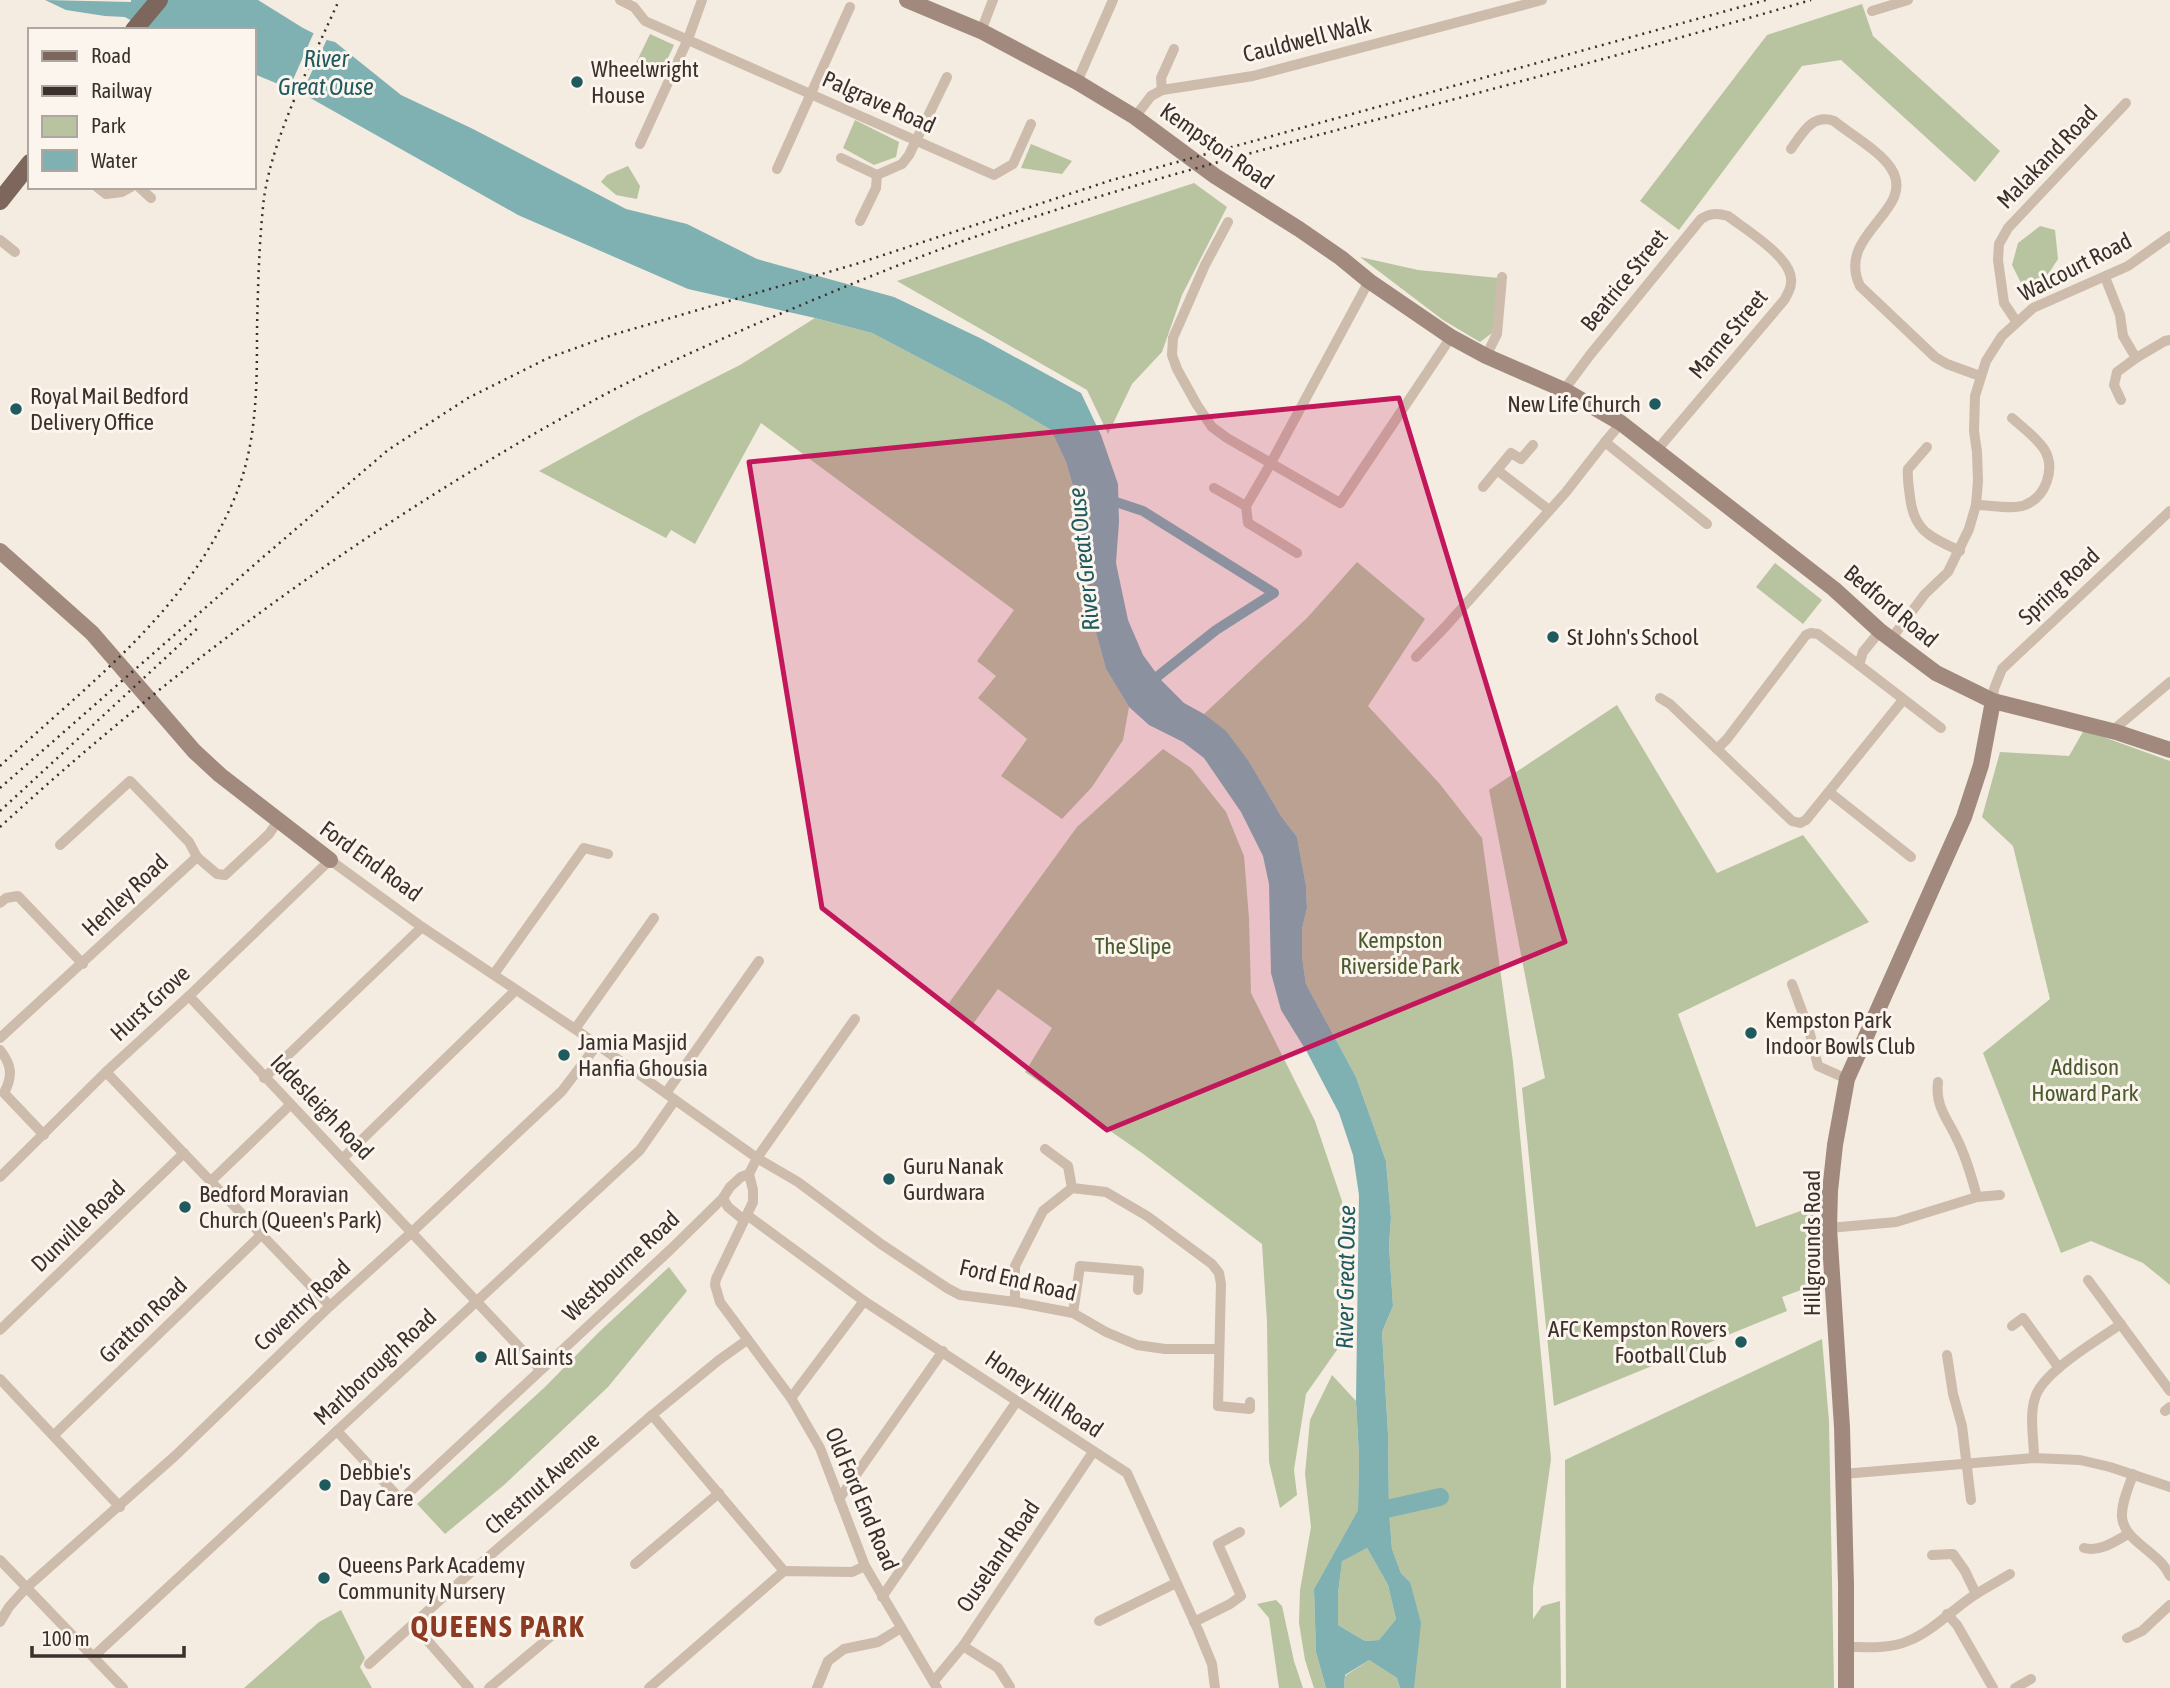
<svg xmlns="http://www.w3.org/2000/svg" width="2170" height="1688" font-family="'Asap Condensed',sans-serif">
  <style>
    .green { fill: #b8c4a0 }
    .water { fill: #7fb0b2; fill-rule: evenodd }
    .pier { fill: #f4ebe1 }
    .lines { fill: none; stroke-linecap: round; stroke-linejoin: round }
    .canal { stroke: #7fb0b2; stroke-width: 10 }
    .river { stroke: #7fb0b2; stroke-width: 18 }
    .street { stroke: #cdbbac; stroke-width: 10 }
    .secondary { stroke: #a18a7d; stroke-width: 16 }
    .primary { stroke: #7d675c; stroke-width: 18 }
    .rail { stroke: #3b302b; stroke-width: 2.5; stroke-dasharray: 2 5; stroke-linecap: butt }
    .marked { fill: #c2185b; fill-opacity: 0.2; stroke: #c2185b; stroke-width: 5; stroke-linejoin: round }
    .poi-dot { fill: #1f5a5e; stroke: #fbf5ee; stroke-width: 2.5 }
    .labels { text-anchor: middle; stroke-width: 6; stroke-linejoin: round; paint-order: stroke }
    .street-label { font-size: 23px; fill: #3b302b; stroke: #fbf5ee }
    .poi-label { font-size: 23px; fill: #3b302b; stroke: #fbf5ee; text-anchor: start }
    .park-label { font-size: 23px; fill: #4a5a2e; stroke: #fbf5ee }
    .water-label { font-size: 24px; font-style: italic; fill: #1f5a5e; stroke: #fbf5ee }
    .district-label { font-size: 30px; font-weight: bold; letter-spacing: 2px; fill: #8c3b22; stroke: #fbf5ee }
  </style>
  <rect width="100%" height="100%" fill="#f4ebe1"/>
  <g class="green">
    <path d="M1862,4L1873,36L2000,151L1975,182L1841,60L1802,66L1679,230L1640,201L1767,35Z"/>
    <path d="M650,34L674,45L659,77L635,65Z"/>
    <path d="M855,120L899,142L896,157L874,165L843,148Z"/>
    <path d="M1031,144L1072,161L1062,174L1021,168Z"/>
    <path d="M628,166L640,186L637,199L616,195L601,182L607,175Z"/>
    <path d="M1194,183L1227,207L1182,295L1162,352L1132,384L1108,434L1087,390L897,281Z"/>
    <path d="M2040,226L2055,230L2058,259L2043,282L2022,285L2012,265L2018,243Z"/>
    <path d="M1360,257L1418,270L1498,278L1496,314L1492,333L1480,342L1443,320Z"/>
    <path d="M815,318L872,333L1007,404L1051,430L1066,462L1075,493L1094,625L1106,669L1129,707L1123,740L1092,787L1062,819L1001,776L1027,739L978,698L996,676L977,661L1014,610L761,423L695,544L671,530L666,538L539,471L639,416L740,365Z"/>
    <path d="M1357,562L1425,619L1368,706L1439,783L1482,838L1513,1062L1551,1459L1533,1588V1619L1542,1606L1560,1601L1561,1688H1414L1410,1582L1401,1573L1392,1549L1389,1512L1388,1434L1382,1332L1393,1306L1389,1245L1391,1218L1386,1161L1356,1077L1306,984L1302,957V929L1307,908L1306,886L1297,837L1281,816L1250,763L1204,714L1307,618Z"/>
    <path d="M1775,563L1822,600L1803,624L1756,587Z"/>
    <path d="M1617,705L1717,873L1803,835L1869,922L1678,1014L1756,1227L1817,1205L1820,1283L1782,1297L1787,1311L1554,1406L1522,1088L1545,1078L1489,790Z"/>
    <path d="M2084,730L2170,761V1285L2143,1263L2091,1241L2061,1253L1983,1053L2050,999L2013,846L1982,817L2000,752L2069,756Z"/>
    <path d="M1163,749L1191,768L1226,812L1244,856L1249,918L1251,993L1315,1121L1342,1201L1339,1347L1306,1394L1294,1470L1297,1495L1280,1508L1269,1462L1267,1322L1262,1244L1142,1153L1025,1072L1052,1028L998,989L973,1024L946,1007L1077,827Z"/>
    <path d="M669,1267L687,1291L608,1387L504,1485L445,1534L417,1504L545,1387L599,1332Z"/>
    <path d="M1822,1339L1829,1421L1834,1688H1566L1565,1460Z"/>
    <path d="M1332,1375L1356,1401L1359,1457L1358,1510L1314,1589L1316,1652L1326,1688H1314L1305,1660L1299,1623L1300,1590L1311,1527L1305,1474L1310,1420Z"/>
    <path d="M1367,1548L1388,1585L1396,1619L1379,1640L1365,1641L1338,1625V1594L1342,1560Z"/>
    <path d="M1276,1600L1282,1606L1294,1661L1303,1688H1279L1269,1618L1257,1604Z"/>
    <path d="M341,1610L365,1658L360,1667L372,1688H244L319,1622Z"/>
    <path d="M1369,1660L1397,1678L1400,1688H1344L1345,1676Z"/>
  </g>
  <path class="water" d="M45,0L131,2V0H258L303,28L327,40L335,42L401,95L473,129L626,209L687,224L757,259L894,297L982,339L1081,393L1101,435L1118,484L1119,522L1116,563L1128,620L1143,655L1162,681L1184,703L1204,714L1226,731L1250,763L1281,816L1297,837L1306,886L1307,908L1302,929V957L1306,984L1356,1077L1386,1161L1391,1218L1389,1245L1393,1306L1382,1332L1388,1434L1389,1512L1392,1549L1401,1573L1410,1582L1421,1623L1414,1688H1400L1397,1678L1369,1660L1345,1675L1344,1688H1326L1316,1652L1314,1589L1358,1510L1359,1457L1356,1401L1359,1195L1353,1155L1339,1113L1307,1052L1281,1010L1271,973L1269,884L1263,856L1241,812L1204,758L1183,742L1149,725L1129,707L1106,669L1094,625L1075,493L1066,462L1051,430L1007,404L872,333L815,318L688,289L518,215L305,95L254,74V30H147L125,17L105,16L66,10ZM1367,1548L1388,1585L1396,1619L1379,1640L1365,1641L1338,1625V1594L1342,1561Z"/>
  <path class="pier" d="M315,30L328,37L300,97L288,91Z"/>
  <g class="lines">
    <path class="canal" d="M1107,499L1143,511L1274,593L1216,630L1148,684"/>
    <path class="river" d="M1375,1517L1373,1512L1440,1497"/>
    <g class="street">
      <path d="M620,0L634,7L645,21L994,175L1013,164L1031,124"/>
      <path d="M1872,11L1908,0"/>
      <path d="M981,31L993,0"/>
      <path d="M1077,82L1113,0"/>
      <path d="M1162,90L1161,78L1174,49"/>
      <path d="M1135,117L1151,96L1162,90L1253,76L1542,0"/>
      <path d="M640,144L688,39L702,0"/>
      <path d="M1791,149C1802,134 1812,113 1834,121C1850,134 1882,152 1892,170C1916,211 1835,234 1860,286L1935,357L1947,364L1980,376"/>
      <path d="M841,158L877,175"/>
      <path d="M777,169L850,7"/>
      <path d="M97,187L106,194L122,192L131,187"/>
      <path d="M139,187L151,198"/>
      <path d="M860,221L876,188L877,175L902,164L909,155L947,77"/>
      <path d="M1228,222L1205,265L1173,338L1172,355L1177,369L1197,405L1212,427L1227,438L1340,503L1451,337"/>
      <path d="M0,240L15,252"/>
      <path d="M2105,277L2120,315L2123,336L2136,358"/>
      <path d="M2016,321L2004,303L1998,260L1999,244L2008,228L2126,103"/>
      <path d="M1486,356L1497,334L1502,277"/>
      <path d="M1564,390L1590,355L1701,219C1710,213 1717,213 1728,216C1746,230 1795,259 1791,283C1791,289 1787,294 1785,299L1657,450"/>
      <path d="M2121,400L2114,385L2117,372L2136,358L2165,341L2170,340"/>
      <path d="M1621,423L1605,442L1707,524"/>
      <path d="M1927,447L1908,469C1907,478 1909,488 1910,497C1914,532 1931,537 1960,551"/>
      <path d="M1497,470L1549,510"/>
      <path d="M1483,487L1511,453L1521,459L1533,445"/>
      <path d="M1214,488L1246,506"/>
      <path d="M1976,505C1990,505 2013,510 2025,505C2046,497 2056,468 2044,449C2036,437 2022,427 2012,418"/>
      <path d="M1297,553L1248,523L1246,506L1271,463L1369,281"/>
      <path d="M1880,631L1863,652L1859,665L1941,728"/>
      <path d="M1891,639L1925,594L1948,572L1969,529L1976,505L1978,481L1977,452L1974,431L1975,396L1986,361L2002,336L2033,308L2128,266L2170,236"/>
      <path d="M1416,657L1446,626L1566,492L1605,442"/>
      <path d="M1660,698L1670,704L1792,821L1800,823L1806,820L1903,700"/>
      <path d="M1993,701L1994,689L2002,669L2170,511"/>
      <path d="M2116,732L2118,726L2170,682"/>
      <path d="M1717,749L1727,739L1806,635L1811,633L1818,634L1859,665"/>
      <path d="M1829,792L1911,857"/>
      <path d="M60,845L130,781L189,842L197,857"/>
      <path d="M0,903L6,898L18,896L83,964"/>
      <path d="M494,974L584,848L608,854"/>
      <path d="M1792,984L1809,1030L1818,1066L1847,1079"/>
      <path d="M189,996L540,1369"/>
      <path d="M855,1019L757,1158L798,1182L881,1244L947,1288L960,1295L1015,1302L1073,1313L1106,1332L1137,1345L1165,1349H1219"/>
      <path d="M575,1029L654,918"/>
      <path d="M0,1038L197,857L217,874L225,875L269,834L278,821"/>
      <path d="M0,1050C12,1065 13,1076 4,1093L44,1135"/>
      <path d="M106,1072L330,1306"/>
      <path d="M264,1078L422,927"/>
      <path d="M1938,1082C1935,1106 1947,1118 1957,1139C1966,1157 1972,1178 1977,1197"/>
      <path d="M666,1093L759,961"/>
      <path d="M1045,1149L1068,1166L1072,1188"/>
      <path d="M343,1158L516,990"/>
      <path d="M749,1174L753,1190V1202L716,1279L715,1285L720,1302L791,1398L820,1448L865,1566L937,1688"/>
      <path d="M0,1177L106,1072L189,996L330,860L422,927L575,1029L757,1158L749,1174"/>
      <path d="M211,1181L290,1105"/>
      <path d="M723,1198L728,1207L744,1220"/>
      <path d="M747,1215L864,1301L1127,1473L1198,1630L1212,1664L1215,1688"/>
      <path d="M1829,1228L1896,1222L1977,1197L2000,1195"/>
      <path d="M2088,1280L2170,1391"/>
      <path d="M1015,1302V1266L1043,1211L1072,1188L1106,1192L1147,1216L1212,1264L1219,1273L1221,1284L1218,1406L1250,1409V1402"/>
      <path d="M1073,1313L1080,1266L1139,1271L1138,1290"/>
      <path d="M2012,1326L2023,1318L2059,1368"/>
      <path d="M0,1330L184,1153"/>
      <path d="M1947,1355L1953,1394L1962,1426L1971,1500"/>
      <path d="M0,1379L120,1507"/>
      <path d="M791,1398L864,1301"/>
      <path d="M2165,1411L2170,1407"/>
      <path d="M652,1415L784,1571"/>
      <path d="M337,1431L401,1500L670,1250L723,1198L730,1187L741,1177L749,1174"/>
      <path d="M54,1435L261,1235"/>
      <path d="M2034,1458C2034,1439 2029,1416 2035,1398C2042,1372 2098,1340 2121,1324"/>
      <path d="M1843,1474L2034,1458L2080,1460L2110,1467L2170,1487"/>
      <path d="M2133,1474C2129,1487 2121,1503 2122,1517C2124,1542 2159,1551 2170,1576"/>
      <path d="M839,1499L943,1351"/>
      <path d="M2084,1548C2100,1552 2114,1542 2128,1534"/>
      <path d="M0,1560L123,1688"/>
      <path d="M635,1564L719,1493"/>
      <path d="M1976,1594L2010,1574"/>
      <path d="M882,1597L1017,1401"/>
      <path d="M1947,1614L1957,1625L1993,1688"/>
      <path d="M1099,1621L1176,1583"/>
      <path d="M0,1622L9,1607L26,1588L176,1455L330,1306L412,1232L562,1091L597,1045"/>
      <path d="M1194,1622L1230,1604L1241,1596L1218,1544L1240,1532"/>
      <path d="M413,1624L469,1688"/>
      <path d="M2127,1638L2142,1631L2170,1605"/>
      <path d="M963,1646L998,1668L1010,1687"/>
      <path d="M1847,1647C1867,1647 1889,1649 1908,1641C1933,1631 1954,1608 1976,1594L1965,1571L1953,1554L1932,1555"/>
      <path d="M94,1656L640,1150L675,1100"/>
      <path d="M369,1664L471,1572L652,1415L719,1360L747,1340"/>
      <path d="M934,1681L963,1646L1093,1452"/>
      <path d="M489,1688L562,1627"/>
      <path d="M649,1688L784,1571L852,1572L865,1566"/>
      <path d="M817,1688L828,1661L844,1649L878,1642L901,1628"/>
      <path d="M2015,1688L2031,1679"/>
    </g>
    <g class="secondary">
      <path d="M907,0L981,31L1077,82L1135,117L1215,176L1299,229L1341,258L1369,281L1451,337L1486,356L1564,390L1621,423L1834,589L1880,631L1936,673L1993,701L2116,732L2170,750"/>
      <path d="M0,551L92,633L194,751L220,775L330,860"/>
      <path d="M1846,1688V1584L1842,1427L1829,1228L1830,1191L1835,1145L1847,1079L1964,817L1981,765L1993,701"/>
    </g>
    <g class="primary">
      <path d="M134,30L159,0"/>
      <path d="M0,201L30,163"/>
    </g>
    <g class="rail">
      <path d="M0,766C88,684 188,611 235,497C257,444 257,387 257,330C258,286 259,241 264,198C273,135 313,59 339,0"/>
      <path d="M0,788L262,558L388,450L468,398L548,358L612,335L856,264L1112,180L1766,0"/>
      <path d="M0,811L200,626"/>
      <path d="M0,827C182,659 383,515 600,397C650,370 704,347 756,324C825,295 893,266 963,241C1119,186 1280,145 1440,103C1564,70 1688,36 1811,0"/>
    </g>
  </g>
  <path class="marked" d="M1399,398L1565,942L1107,1130L822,908L749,462Z"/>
  <g class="poi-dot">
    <circle cx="577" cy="82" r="7"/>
    <circle cx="1655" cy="404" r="7"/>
    <circle cx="16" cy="409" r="7"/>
    <circle cx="1553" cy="637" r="7"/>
    <circle cx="1751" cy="1033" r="7"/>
    <circle cx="564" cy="1055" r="7"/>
    <circle cx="889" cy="1179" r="7"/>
    <circle cx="185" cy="1207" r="7"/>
    <circle cx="1741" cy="1342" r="7"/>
    <circle cx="481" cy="1357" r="7"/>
    <circle cx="325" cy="1485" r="7"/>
    <circle cx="324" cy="1578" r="7"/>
  </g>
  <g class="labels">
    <g class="street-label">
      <text transform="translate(1307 39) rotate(-14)" y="8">Cauldwell Walk</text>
      <text transform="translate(879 102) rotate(24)" y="8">Palgrave Road</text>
      <text transform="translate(1217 146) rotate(35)" y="8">Kempston Road</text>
      <text transform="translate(2047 157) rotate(-46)" y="8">Malakand Road</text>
      <text transform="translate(2075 267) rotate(-27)" y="8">Walcourt Road</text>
      <text transform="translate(1624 280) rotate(-51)" y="8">Beatrice Street</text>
      <text transform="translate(1728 334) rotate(-50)" y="8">Marne Street</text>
      <text transform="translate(2059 586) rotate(-43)" y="8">Spring Road</text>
      <text transform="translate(1891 606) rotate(40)" y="8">Bedford Road</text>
      <text transform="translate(371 861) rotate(36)" y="8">Ford End Road</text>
      <text transform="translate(125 895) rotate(-43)" y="8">Henley Road</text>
      <text transform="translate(150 1003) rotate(-43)" y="8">Hurst Grove</text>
      <text transform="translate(322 1107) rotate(46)" y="8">Iddesleigh Road</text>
      <text transform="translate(78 1226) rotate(-44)" y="8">Dunville Road</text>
      <text transform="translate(1812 1243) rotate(-90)" y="8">Hillgrounds Road</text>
      <text transform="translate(621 1266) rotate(-43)" y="8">Westbourne Road</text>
      <text transform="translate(1018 1280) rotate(13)" y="8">Ford End Road</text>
      <text transform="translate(302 1305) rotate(-43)" y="8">Coventry Road</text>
      <text transform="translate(143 1320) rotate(-44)" y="8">Gratton Road</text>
      <text transform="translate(375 1367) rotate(-43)" y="8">Marlborough Road</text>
      <text transform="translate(1044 1394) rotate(34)" y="8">Honey Hill Road</text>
      <text transform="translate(542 1483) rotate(-41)" y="8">Chestnut Avenue</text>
      <text transform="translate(862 1499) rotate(67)" y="8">Old Ford End Road</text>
      <text transform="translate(998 1556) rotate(-56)" y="8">Ouseland Road</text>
    </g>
    <g class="poi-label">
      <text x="591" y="77">Wheelwright<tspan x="591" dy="26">House</tspan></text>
      <text x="30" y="404">Royal Mail Bedford<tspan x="30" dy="26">Delivery Office</tspan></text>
      <text x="1641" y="412" text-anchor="end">New Life Church</text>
      <text x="1567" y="645">St John's School</text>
      <text x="1765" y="1028">Kempston Park<tspan x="1765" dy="26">Indoor Bowls Club</tspan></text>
      <text x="578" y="1050">Jamia Masjid<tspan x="578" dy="26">Hanfia Ghousia</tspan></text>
      <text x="903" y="1174">Guru Nanak<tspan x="903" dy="26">Gurdwara</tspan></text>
      <text x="199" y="1202">Bedford Moravian<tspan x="199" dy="26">Church (Queen's Park)</tspan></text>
      <text x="1727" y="1337" text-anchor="end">AFC Kempston Rovers<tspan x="1727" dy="26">Football Club</tspan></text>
      <text x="495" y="1365">All Saints</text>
      <text x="339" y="1480">Debbie's<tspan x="339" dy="26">Day Care</tspan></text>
      <text x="338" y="1573">Queens Park Academy<tspan x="338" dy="26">Community Nursery</tspan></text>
    </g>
    <g class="park-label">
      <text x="1400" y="948">Kempston<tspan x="1400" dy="26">Riverside Park</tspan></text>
      <text x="1133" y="954">The Slipe</text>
      <text x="2085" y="1075">Addison<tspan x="2085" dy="26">Howard Park</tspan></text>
    </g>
    <g class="water-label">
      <text x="326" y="67">River<tspan x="326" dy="28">Great Ouse</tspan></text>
      <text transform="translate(1084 559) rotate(-96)" y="8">River Great Ouse</text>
      <text transform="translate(1346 1277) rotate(-89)" y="8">River Great Ouse</text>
    </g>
    <g class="district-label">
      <text x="498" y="1637">QUEENS PARK</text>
    </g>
  </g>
  <rect x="28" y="28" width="228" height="161" fill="#fbf5ee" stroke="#aea6a0" stroke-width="2"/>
  <rect x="42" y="51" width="35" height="10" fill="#7d675c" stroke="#aea6a0" stroke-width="2"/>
  <text x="91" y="63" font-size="21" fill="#3b302b">Road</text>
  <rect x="42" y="86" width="35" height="10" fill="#3b302b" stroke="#aea6a0" stroke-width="2"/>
  <text x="91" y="98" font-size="21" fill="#3b302b">Railway</text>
  <rect x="42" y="116" width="35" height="21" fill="#b8c4a0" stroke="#aea6a0" stroke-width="2"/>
  <text x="91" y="133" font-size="21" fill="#3b302b">Park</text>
  <rect x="42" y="150" width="35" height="21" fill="#7fb0b2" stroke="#aea6a0" stroke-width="2"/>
  <text x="91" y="168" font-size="21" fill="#3b302b">Water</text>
  <path d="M32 1646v10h152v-10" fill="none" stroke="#3b302b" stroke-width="3.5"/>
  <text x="42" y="1646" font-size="21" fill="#3b302b" stroke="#fbf5ee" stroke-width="5" paint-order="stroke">100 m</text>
</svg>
